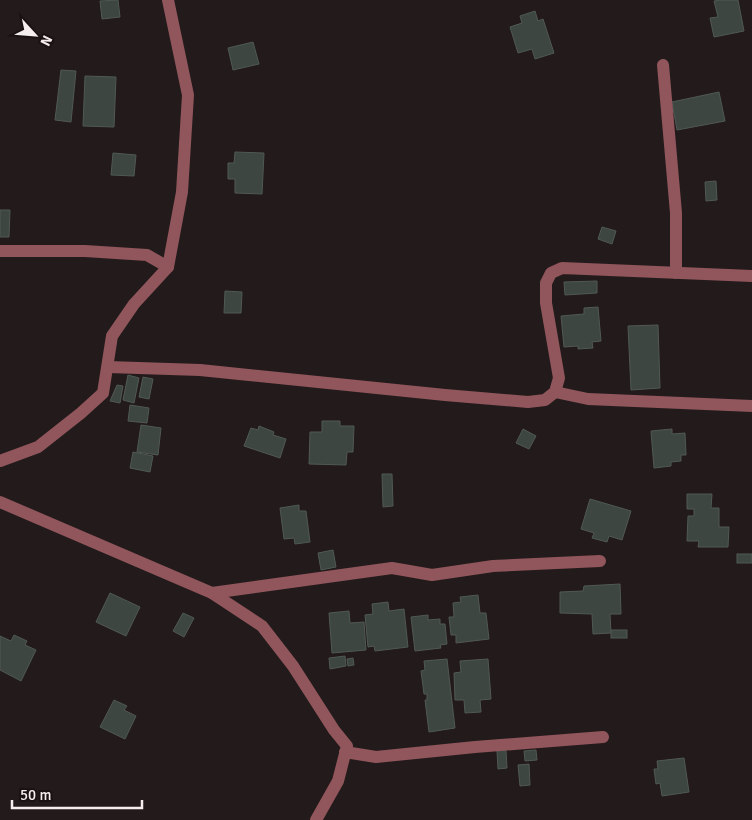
<svg xmlns="http://www.w3.org/2000/svg" width="752" height="820" font-family="Signika,sans-serif">
  <style>
    .building { fill: #3d4640; stroke: #505953 }
    .lines { fill: none; stroke-linecap: round; stroke-linejoin: round }
    .minor { stroke: #90565c; stroke-width: 12 }
  </style>
  <rect width="100%" height="100%" fill="#231a1b"/>
  <g class="building">
    <path d="M118,0L120,17L102,19L100,1Z"/>
    <path d="M720,0H738L744,31L714,37L710,18L718,17L714,1Z"/>
    <path d="M535,11L538,21L543,19L554,53L535,59L532,49L518,53L510,27L522,23L520,16Z"/>
    <path d="M253,42L259,64L233,70L228,48Z"/>
    <path d="M61,70L76,71L71,122L55,120Z"/>
    <path d="M85,76L116,77L114,127L83,126Z"/>
    <path d="M719,92L725,121L677,130L672,102Z"/>
    <path d="M235,152L264,153L262,194L235,193V179H228V163H234Z"/>
    <path d="M113,153L136,155L134,176L111,175Z"/>
    <path d="M716,181L717,200L706,201L705,182Z"/>
    <path d="M0,210H10L9,237H0Z"/>
    <path d="M602,227L616,231L612,244L598,239Z"/>
    <path d="M597,281V293L565,295L564,282Z"/>
    <path d="M225,291L242,292L241,313H224Z"/>
    <path d="M598,307L601,341L592,342L593,348L578,349V346L564,347L561,316L584,314V308Z"/>
    <path d="M658,325L660,388L631,390L628,326Z"/>
    <path d="M128,375L139,378L134,403L123,400Z"/>
    <path d="M143,377L153,379L149,399L139,397Z"/>
    <path d="M117,385L123,386L120,403L110,401Z"/>
    <path d="M130,405L149,408L147,423L128,421Z"/>
    <path d="M322,421H340V426H354L353,452H347L346,465L309,464L310,432H322Z"/>
    <path d="M141,425L161,428L158,455L137,452Z"/>
    <path d="M259,426L274,432L273,435L286,439L280,458L244,446L251,428L258,430Z"/>
    <path d="M523,429L536,436L529,449L516,443Z"/>
    <path d="M672,429V434L685,433L686,455H681V461L671,462V466L654,468L651,431Z"/>
    <path d="M133,452L153,456L150,472L130,468Z"/>
    <path d="M382,474H392L393,506L383,507Z"/>
    <path d="M687,494H712L711,508H719V527H729L728,547H698L699,541H687L688,516H694V509H687Z"/>
    <path d="M590,499L631,511L622,540L609,536L607,542L592,538L594,533L581,529Z"/>
    <path d="M299,505V511H306L310,542L295,544L294,538L284,539L280,508Z"/>
    <path d="M333,550L336,567L321,570L318,553Z"/>
    <rect x="737" y="554" width="15" height="9"/>
    <path d="M620,584L621,614H610L611,633L593,634L592,614L560,613V592L583,591L584,586Z"/>
    <path d="M110,593L140,607L126,636L96,622Z"/>
    <path d="M478,595L480,613H486L489,639L456,643V635H451L449,617H454L453,603L461,602L460,597Z"/>
    <path d="M388,602L389,611L404,609L408,647L375,651L374,646L368,647L365,615L373,614L372,604Z"/>
    <path d="M349,611L350,623L364,622L366,650L332,653L329,613Z"/>
    <path d="M183,613L194,618L184,637L173,631Z"/>
    <path d="M428,615V620L440,619V624H445L447,644L440,645L441,648L415,651L411,617Z"/>
    <rect x="611" y="630" width="16" height="8"/>
    <path d="M14,635L27,641L25,645L36,650L21,681L0,670V636L11,641Z"/>
    <path d="M345,656L346,666L330,669L329,658Z"/>
    <path d="M353,658L354,665L348,666L347,659Z"/>
    <path d="M447,659L455,728L429,732L425,700H427V694H424L421,671L425,670L424,661Z"/>
    <path d="M488,659L491,699L480,700L481,712L465,713L464,700H455L454,673L461,672L460,661Z"/>
    <path d="M114,700L127,706L124,710L136,716L125,739L100,727Z"/>
    <path d="M506,750L507,768L498,769L497,751Z"/>
    <path d="M536,750L537,760L525,761L524,751Z"/>
    <path d="M684,758L689,792L662,796L660,783L656,784L654,769H658L657,761Z"/>
    <path d="M529,764L530,785L520,786L518,765Z"/>
  </g>
  <g class="lines">
    <g class="minor">
      <path d="M663,65L676,213V273"/>
      <path d="M0,251H85L147,255L168,267"/>
      <path d="M108,367L200,370L445,395L528,402L545,400L555,392L559,378L546,303V283L551,273L562,268L752,276"/>
      <path d="M555,392L588,399L752,406"/>
      <path d="M0,461L38,447L81,413L103,393L112,336L134,304L168,267L182,192L188,95L168,0"/>
      <path d="M0,502L212,593L262,626L293,666L334,730L347,746L338,781L316,820"/>
      <path d="M212,593L392,568L432,575L493,566L600,561"/>
      <path d="M345,752L376,757L475,747L603,737"/>
    </g>
  </g>
  <g transform="translate(35 35) rotate(116)" stroke="#1a1112" stroke-width="4" paint-order="stroke">
  <path d="M0-4L9 19L0 12L-9 19Z" fill="#f5eeef"/>
  <text y="-8" font-size="14" font-weight="bold" text-anchor="middle" fill="#f5eeef">N</text>
  </g>
  <path d="M12 800v8h130v-8" fill="none" stroke="#f5eeef" stroke-width="2.5"/>
  <text x="20" y="800" font-size="15" fill="#f5eeef" stroke="#1a1112" stroke-width="4" paint-order="stroke">50 m</text>
</svg>
